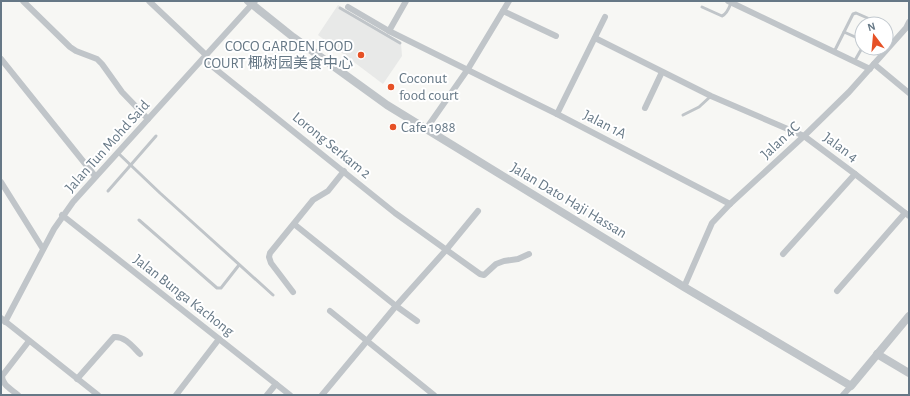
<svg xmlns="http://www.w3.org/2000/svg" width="910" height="396" font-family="'Alegreya Sans','Noto Sans SC',sans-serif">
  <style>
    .built { fill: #e8e9e8 }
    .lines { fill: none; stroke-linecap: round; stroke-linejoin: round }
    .service { stroke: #c0c5c9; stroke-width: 3 }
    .minor { stroke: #c0c5c9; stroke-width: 6 }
    .tertiary { stroke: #c0c5c9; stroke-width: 8 }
    .poi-dot { fill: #e65126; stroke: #fff; stroke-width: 1.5 }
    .labels { text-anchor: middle; stroke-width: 4; stroke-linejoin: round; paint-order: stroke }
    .poi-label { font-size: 15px; fill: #667886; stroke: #fff; text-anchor: start }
    .street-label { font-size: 15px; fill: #667886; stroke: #fff }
  </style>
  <rect width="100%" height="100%" fill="#f7f7f4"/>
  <path class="built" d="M338,5L401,43L402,56L383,84L318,35Z"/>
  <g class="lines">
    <g class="service">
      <path d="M702,7L722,16C727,14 729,8 731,3"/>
      <path d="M340,8L400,43"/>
      <path d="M844,32L862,40"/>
      <path d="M834,52L853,14L856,13L872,20L875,24"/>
      <path d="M854,62L862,48"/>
      <path d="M683,115L699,107L711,96"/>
      <path d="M118,153L160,193L273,295"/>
      <path d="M108,191L156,136"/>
      <path d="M139,220L217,288H221L239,265"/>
    </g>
    <g class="minor">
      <path d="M23,1L70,47L76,51L97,59L102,64L122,92L148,119"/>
      <path d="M149,1L206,55"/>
      <path d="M728,1L870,69"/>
      <path d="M348,7L389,31L557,114L730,204"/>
      <path d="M503,11L556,36"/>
      <path d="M389,31L406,1"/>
      <path d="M595,38L711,96L804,136L855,174L909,216"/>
      <path d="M1,59L95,176"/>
      <path d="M203,59L395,213L480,274L484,275L496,264L504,261L518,259L529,254"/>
      <path d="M874,64L909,93"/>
      <path d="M645,108L662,72"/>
      <path d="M557,114L605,17"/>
      <path d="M426,129L468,69L509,1"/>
      <path d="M1,182L43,249"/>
      <path d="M62,215L290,395"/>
      <path d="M294,224L396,306L417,321"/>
      <path d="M783,254L855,174"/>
      <path d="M684,287L712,223L730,204L804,136L849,92L906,28L909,22"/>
      <path d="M837,291L905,213"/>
      <path d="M293,292L271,263L269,257L270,253L313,200L328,191L344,171"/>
      <path d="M330,311L434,395"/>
      <path d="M1,318L98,395"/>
      <path d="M5,322L54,229L73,202L255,1"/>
      <path d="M77,379L114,337C125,336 133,347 140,354"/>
      <path d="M18,395C11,389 2,385 2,376L29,341"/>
      <path d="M176,395L219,339"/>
      <path d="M267,395L276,384"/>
      <path d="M322,395L396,306L446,250L478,211"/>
      <path d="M843,395L851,386"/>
    </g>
    <g class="tertiary">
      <path d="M248,1L293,37L387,105L684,287L851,386L909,316"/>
      <path d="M877,354L909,373"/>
    </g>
  </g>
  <g class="poi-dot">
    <circle cx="361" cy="55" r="4"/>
    <circle cx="391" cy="87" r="4"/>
    <circle cx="393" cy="127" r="4"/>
  </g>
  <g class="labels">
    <g class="poi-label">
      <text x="353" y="51" text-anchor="end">COCO GARDEN FOOD<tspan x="353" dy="17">COURT 椰树园美食中心</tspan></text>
      <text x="399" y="83">Coconut<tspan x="399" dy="17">food court</tspan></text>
      <text x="401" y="132">Cafe 1988</text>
    </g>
    <g class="street-label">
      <text transform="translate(605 124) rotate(27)" y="5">Jalan 1A</text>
      <text transform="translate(780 140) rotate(-43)" y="5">Jalan 4C</text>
      <text transform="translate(332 145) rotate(39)" y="5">Lorong Serkam 2</text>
      <text transform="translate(107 146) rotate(-48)" y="5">Jalan Tun Mohd Said</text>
      <text transform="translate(841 147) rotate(36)" y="5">Jalan 4</text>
      <text transform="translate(569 200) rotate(31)" y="5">Jalan Dato Haji Hassan</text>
      <text transform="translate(184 295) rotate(38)" y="5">Jalan Bunga Kachong</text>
    </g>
  </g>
  <rect width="910" height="396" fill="none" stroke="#667886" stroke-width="4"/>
  <g transform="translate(874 36) rotate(344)"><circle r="19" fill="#ffffff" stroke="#c2c9cf"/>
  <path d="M0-3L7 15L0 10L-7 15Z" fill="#e65126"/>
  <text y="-6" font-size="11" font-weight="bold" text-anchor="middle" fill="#667886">N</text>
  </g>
</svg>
